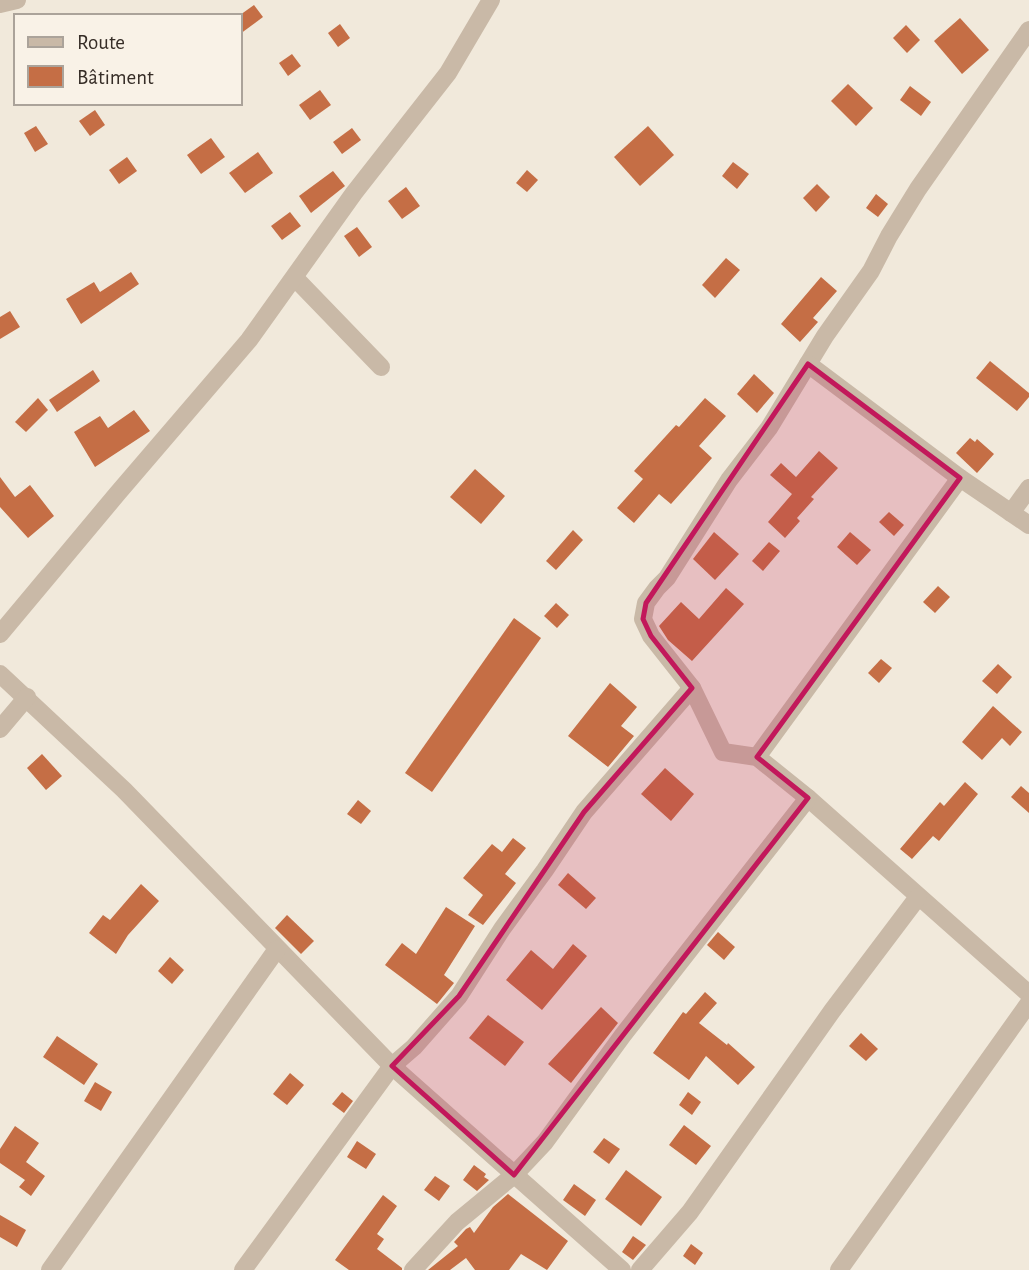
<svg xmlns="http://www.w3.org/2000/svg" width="1029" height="1270" font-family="'Alegreya Sans',sans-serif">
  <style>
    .building { fill: #c56e45 }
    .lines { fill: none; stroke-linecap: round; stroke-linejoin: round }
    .minor { stroke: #c9b9a7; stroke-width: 18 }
    .marked { fill: #c2185b; fill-opacity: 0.2; stroke: #c2185b; stroke-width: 5; stroke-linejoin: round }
  </style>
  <rect width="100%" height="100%" fill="#f1e9db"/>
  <g class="building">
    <path d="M254,5L263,17L240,34V15Z"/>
    <path d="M960,18L989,50L962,74L934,41Z"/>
    <path d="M340,24L350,38L338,47L328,33Z"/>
    <path d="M906,25L920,40L907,53L893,38Z"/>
    <path d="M292,54L301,66L288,76L279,63Z"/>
    <path d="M848,84L873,108L856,126L831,101Z"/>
    <path d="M910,86L931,102L921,116L900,100Z"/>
    <path d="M320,90L331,105L310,120L299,105Z"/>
    <path d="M95,110L105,125L90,136L79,121Z"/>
    <path d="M36,126L48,144L35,152L24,133Z"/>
    <path d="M648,126L674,155L640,186L614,157Z"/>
    <path d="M352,128L361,140L342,154L333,142Z"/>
    <path d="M211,138L225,157L201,174L187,155Z"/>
    <path d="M258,152L273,173L245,193L229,173Z"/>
    <path d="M127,157L137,171L119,184L109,170Z"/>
    <path d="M733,162L749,174L737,189L722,176Z"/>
    <path d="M527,170L538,180L527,192L516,183Z"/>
    <path d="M333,171L345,186L311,213L299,196Z"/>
    <path d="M817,184L830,197L816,212L803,198Z"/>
    <path d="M406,187L420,206L402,219L388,201Z"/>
    <path d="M876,194L888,204L878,217L866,208Z"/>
    <path d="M290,212L301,226L282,240L271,226Z"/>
    <path d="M357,227L372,247L359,257L344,236Z"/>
    <path d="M726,258L740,270L715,298L702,285Z"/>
    <path d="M131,272L139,284L81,324L66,299L94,282L100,292Z"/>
    <path d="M821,277L837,291L813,318L818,322L800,342L781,324Z"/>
    <path d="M10,311L20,327L0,339V317Z"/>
    <path d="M990,361L1029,393V397L1017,411L976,378Z"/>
    <path d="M93,370L100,381L57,412L49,400Z"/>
    <path d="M754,374L774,393L757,413L737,394Z"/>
    <path d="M38,398L48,410L26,432L15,422Z"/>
    <path d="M705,398L726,416L699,446L712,458L671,504L659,494L634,523L617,508L643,479L634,471L676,425L679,427Z"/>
    <path d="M134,410L150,431L95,467L74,432L100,416L108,428Z"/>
    <path d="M970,438L975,442L977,439L994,454L977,473L956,453Z"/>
    <path d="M819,451L838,468L811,497L814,499L797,518L800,521L785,538L768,522L792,494L770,475L781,463L796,477Z"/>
    <path d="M475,469L505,496L481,524L450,497Z"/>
    <path d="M0,477L15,497L30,485L54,516L28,538L0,507Z"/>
    <path d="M889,512L904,525L894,536L879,522Z"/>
    <path d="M573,530L583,540L556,570L546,561Z"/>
    <path d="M714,532L739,554L715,580L693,559Z"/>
    <path d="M850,532L871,550L857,565L837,547Z"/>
    <path d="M769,542L780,551L763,571L752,561Z"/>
    <path d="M938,586L950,597L935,613L923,602Z"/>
    <path d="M726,588L744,604L692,661L668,640L659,626L681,602L699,619Z"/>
    <path d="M556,603L569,615L557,628L544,616Z"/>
    <path d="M514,618L541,638L432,792L405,773Z"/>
    <path d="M881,659L892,668L879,683L868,673Z"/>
    <path d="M998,664L1012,677L997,694L982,681Z"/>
    <path d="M610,683L637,707L621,726L634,736L608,767L568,736Z"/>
    <path d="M993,706L1022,732L1010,746L1002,738L982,760L962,742Z"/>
    <path d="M42,754L62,776L46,790L27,768Z"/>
    <path d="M665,768L694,794L671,821L641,794Z"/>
    <path d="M965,782L978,794L939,841L933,836L912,859L900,849L940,802L944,806Z"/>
    <path d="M1021,786L1029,793V813L1011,797Z"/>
    <path d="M358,800L371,811L361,824L347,814Z"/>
    <path d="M513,838L526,848L505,874L516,883L483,925L468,915L483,895L463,878L492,844L502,852Z"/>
    <path d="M568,873L596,898L586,909L558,885Z"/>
    <path d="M141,884L159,901L128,935L116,954L89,933L103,915L110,920Z"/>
    <path d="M446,907L475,926L444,975L454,983L437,1004L385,965L402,943L416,954Z"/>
    <path d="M287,915L314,941L301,954L275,928Z"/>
    <path d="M718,932L735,947L724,960L707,945Z"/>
    <path d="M573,944L587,956L542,1010L506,980L531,950L553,969Z"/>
    <path d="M170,957L184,970L172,984L158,971Z"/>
    <path d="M705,992L717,1003L699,1023L727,1045L728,1043L755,1067L738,1085L706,1056L689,1080L653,1053L683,1012L686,1014Z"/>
    <path d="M601,1007L618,1023L571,1083L548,1064Z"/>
    <path d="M488,1015L524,1042L505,1066L469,1038Z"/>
    <path d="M861,1033L878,1049L866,1061L849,1046Z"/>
    <path d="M57,1036L98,1064L84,1085L43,1057Z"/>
    <path d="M290,1073L304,1085L287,1105L273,1094Z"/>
    <path d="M95,1082L112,1092L101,1111L84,1101Z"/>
    <path d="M342,1092L353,1101L344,1113L332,1104Z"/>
    <path d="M688,1092L701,1102L692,1115L679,1105Z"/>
    <path d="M684,1125L711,1146L696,1165L669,1145Z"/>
    <path d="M15,1126L39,1143L26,1162L45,1176L31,1196L19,1187L25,1180L0,1163V1149Z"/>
    <path d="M604,1138L620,1149L609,1164L593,1152Z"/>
    <path d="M357,1141L376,1154L366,1169L347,1157Z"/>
    <path d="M474,1165L486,1174L484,1177L489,1180L477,1191L463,1180Z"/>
    <path d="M626,1170L662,1197L641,1226L605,1199Z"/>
    <path d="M435,1176L450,1186L439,1201L424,1190Z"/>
    <path d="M574,1184L596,1200L585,1216L563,1200Z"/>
    <path d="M508,1194L568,1241L547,1270L521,1254L509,1270H475L466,1258L450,1270H428L458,1246L454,1242L466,1229L470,1227L474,1233L493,1207Z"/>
    <path d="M383,1195L397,1206L377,1234L384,1239L377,1249L402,1268V1270H349L335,1260Z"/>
    <path d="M0,1215L26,1230L17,1247L0,1237Z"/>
    <path d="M633,1236L646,1245L633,1260L622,1252Z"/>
    <path d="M691,1244L703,1253L695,1265L683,1256Z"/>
  </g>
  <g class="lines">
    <g class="minor">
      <path d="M0,4L17,0"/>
      <path d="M1029,30L918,189L889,236L871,271L825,336L769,428L729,480L667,578L657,588L646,603L643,619L651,636L692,688L723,752L757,757L808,798L1029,994"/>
      <path d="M295,278L381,367"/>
      <path d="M808,364L960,478L1029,525"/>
      <path d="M1011,513L1029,488"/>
      <path d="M0,634L117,494L249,340L354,193L448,73L491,0"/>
      <path d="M0,674L124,790L392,1066L622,1270"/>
      <path d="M0,729L27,697"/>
      <path d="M757,757L960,478"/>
      <path d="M50,1270L277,949"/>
      <path d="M243,1270L392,1066L414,1047L459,996L502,929L545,870L584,812L692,688"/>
      <path d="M413,1270L457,1222L514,1175L545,1142L623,1035L808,798"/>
      <path d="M640,1270L690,1212L832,1011L918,897"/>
      <path d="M839,1270L1029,1003"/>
    </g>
  </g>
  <path class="marked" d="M808,364L960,478L757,757L808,798L514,1175L392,1066L459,996L584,812L692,688L651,636L643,619L646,603Z"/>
  <rect x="14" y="14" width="228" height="91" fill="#f9f2e7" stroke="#aba39a" stroke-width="2"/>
  <rect x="28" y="37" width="35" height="10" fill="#c9b9a7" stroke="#aba39a" stroke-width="2"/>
  <text x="77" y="49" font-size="21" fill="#362d27">Route</text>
  <rect x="28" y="66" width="35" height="21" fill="#c56e45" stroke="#aba39a" stroke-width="2"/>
  <text x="77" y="84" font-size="21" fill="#362d27">Bâtiment</text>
</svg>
